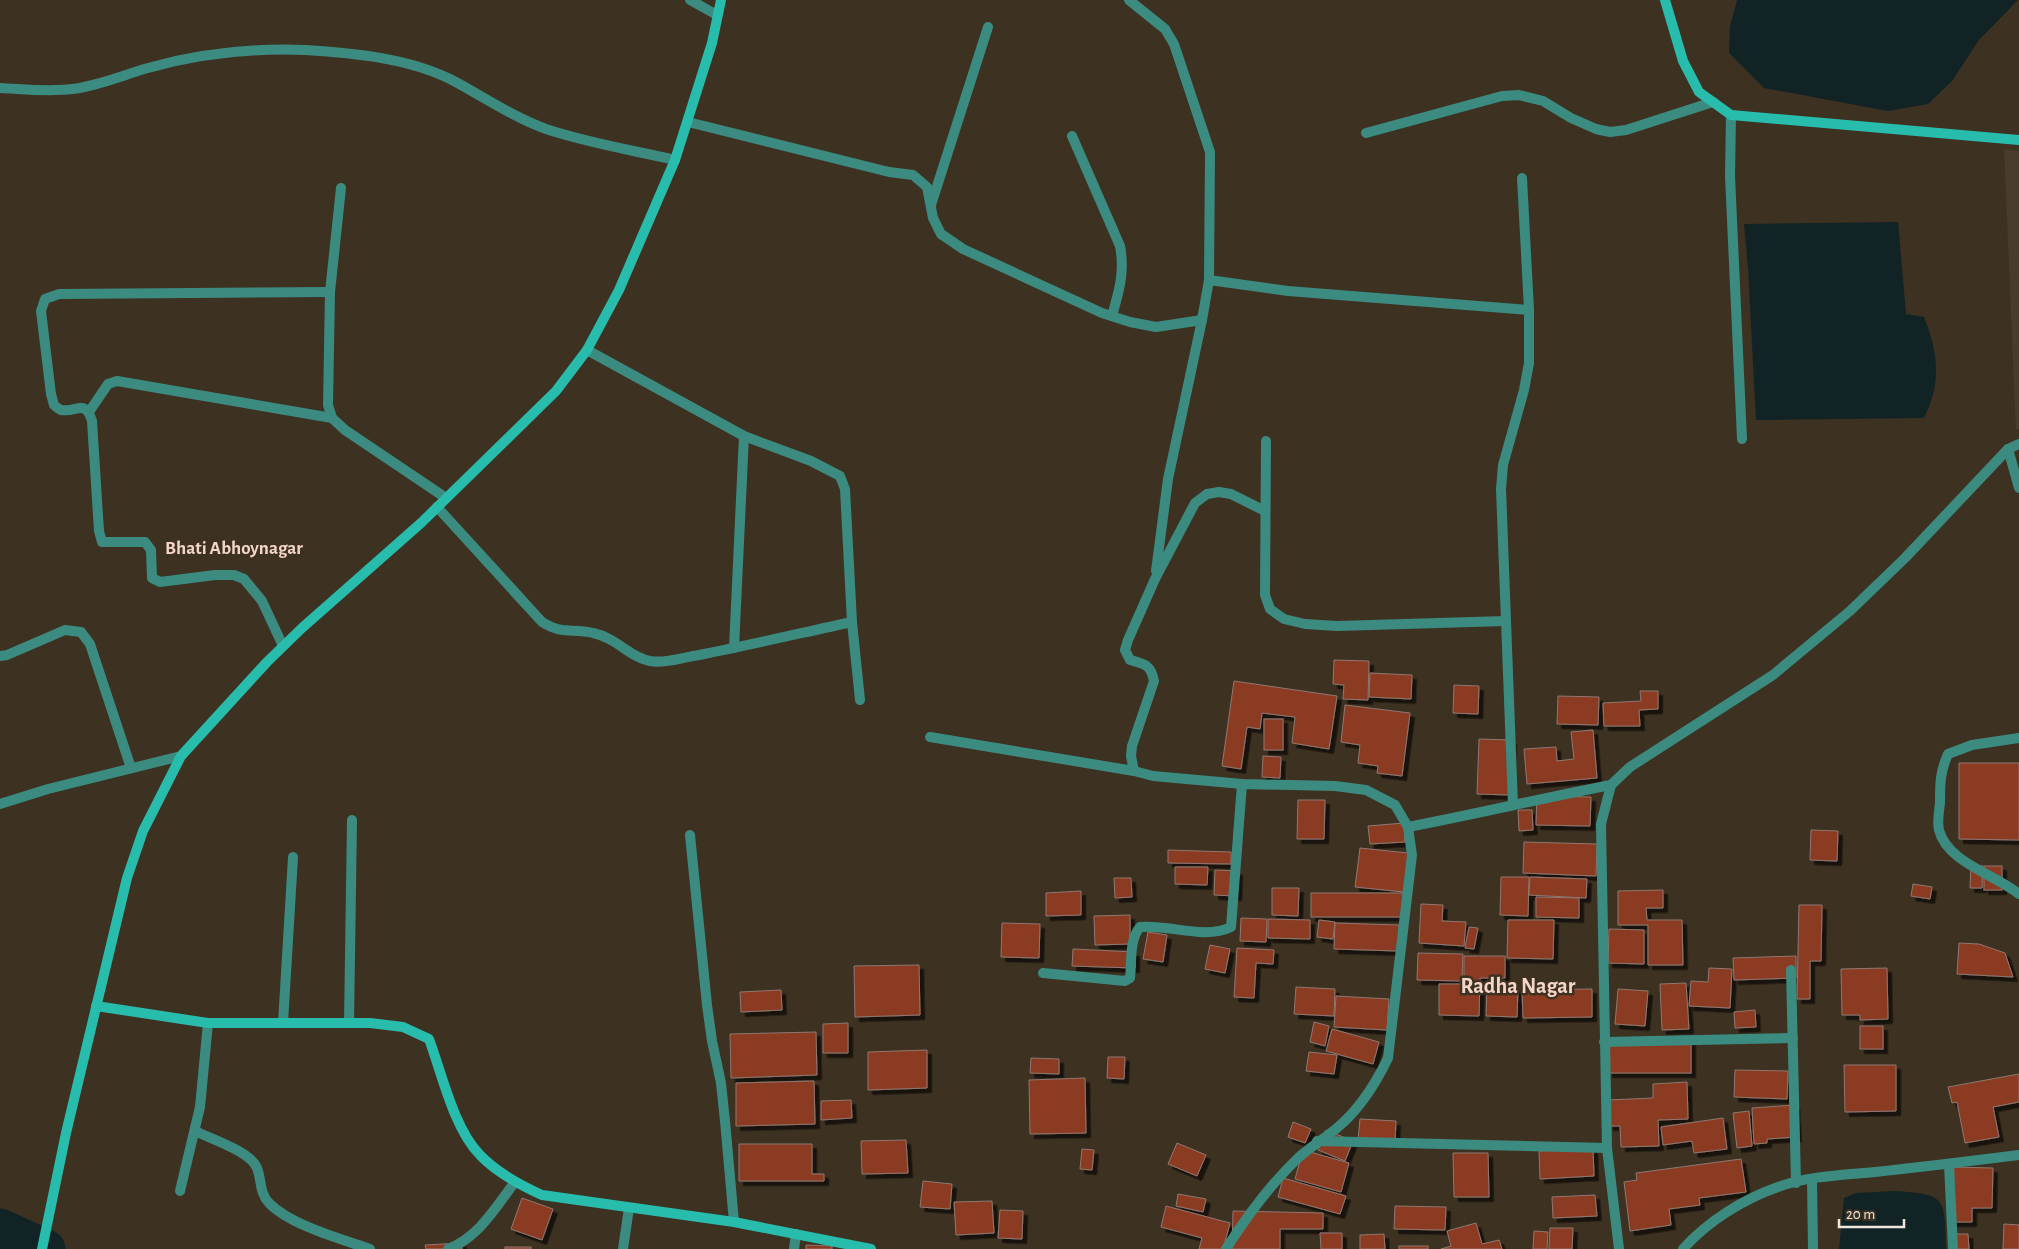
<svg xmlns="http://www.w3.org/2000/svg" width="2019" height="1249" font-family="'Alegreya Sans',sans-serif">
  <style>
    .education { fill: #493c2e }
    .water { fill: #122326 }
    .lines { fill: none; stroke-linecap: round; stroke-linejoin: round }
    .river { stroke: #122326; stroke-width: 39 }
    .building { fill: #8b3b22; stroke: #907871; filter: url(#shadow) }
    .lane { stroke: #3c8b81; stroke-width: 10 }
    .street { stroke: #3c8b81; stroke-width: 10 }
    .secondary { stroke: #28bcad; stroke-width: 10 }
    .labels { text-anchor: middle; stroke-width: 5; stroke-linejoin: round; paint-order: stroke }
    .neighbourhood-label { font-size: 19px; font-weight: bold; fill: #f4d5c7; stroke: #3d3121 }
    .district-label { font-size: 22px; font-weight: bold; fill: #f4d5c7; stroke: #3d3121 }
  </style>
  <defs>
    <filter id="shadow"><feDropShadow dx="4.5" dy="4.5" stdDeviation="0" flood-color="#0009"/></filter>
  </defs>
  <rect width="100%" height="100%" fill="#3d3121"/>
  <path class="education" d="M2004,149L2019,151V429L2016,430Z"/>
  <g class="water">
    <path d="M1737,0H2018L1979,40L1952,81L1928,104L1888,111L1764,88L1729,53L1730,26Z"/>
    <path d="M1898,222L1906,314L1924,317C1938,352 1942,383 1924,418L1756,420L1748,268L1744,224Z"/>
    <path d="M1894,1191C1947,1194 1945,1198 1946,1249H1839L1844,1198L1856,1193Z"/>
  </g>
  <g class="lines">
    <path class="river" d="M0,1228L46,1249"/>
  </g>
  <g class="building">
    <path d="M1334,660L1369,661L1368,700L1343,699L1344,685L1333,684Z"/>
    <path d="M1370,673L1412,675L1411,699L1369,697Z"/>
    <path d="M1234,681L1337,696L1329,749L1292,743L1295,717L1262,713L1260,729L1247,727L1241,769L1222,766Z"/>
    <path d="M1454,685L1479,686L1478,714L1453,713Z"/>
    <path d="M1640,691H1658V709L1639,710L1640,726H1604L1603,703L1641,701Z"/>
    <path d="M1558,696L1599,697L1598,725L1557,724Z"/>
    <path d="M1345,705L1410,713L1402,776L1377,773L1378,766L1358,763L1360,745L1341,742Z"/>
    <rect x="1264" y="719" width="19" height="31"/>
    <path d="M1593,730L1597,778L1527,784L1524,749L1556,747L1557,761L1574,759L1571,732Z"/>
    <path d="M1479,739L1512,740L1510,795L1477,794Z"/>
    <path d="M1263,756L1281,757L1280,778L1262,777Z"/>
    <path d="M1959,763H2019V840L1959,839Z"/>
    <path d="M1537,796L1591,797L1590,826L1536,825Z"/>
    <path d="M1298,800H1325L1324,839H1297Z"/>
    <path d="M1518,810H1532L1533,830L1519,831Z"/>
    <path d="M1404,823L1405,842L1370,844L1368,826Z"/>
    <path d="M1811,830L1838,831L1837,861L1810,860Z"/>
    <path d="M1524,842L1597,844L1596,876L1523,873Z"/>
    <path d="M1360,848L1408,853L1404,892L1355,887Z"/>
    <path d="M1168,850L1231,852V864L1168,863Z"/>
    <path d="M1971,865L1983,866L1982,888H1970Z"/>
    <rect x="1984" y="866" width="18" height="24"/>
    <path d="M1175,867H1208L1207,885L1175,884Z"/>
    <path d="M1215,870L1238,871L1237,896L1214,895Z"/>
    <path d="M1501,877H1529L1528,916L1500,915Z"/>
    <path d="M1530,877L1587,879L1586,898L1529,895Z"/>
    <path d="M1114,878H1131L1132,897L1115,898Z"/>
    <path d="M1913,884L1932,887L1930,899L1911,896Z"/>
    <path d="M1272,888H1299L1298,916L1272,915Z"/>
    <path d="M1663,890V908H1646L1647,920H1682L1683,965H1648V925H1618V891Z"/>
    <path d="M1081,891V915L1046,916V893Z"/>
    <rect x="1311" y="893" width="92" height="24"/>
    <path d="M1536,897L1579,898V918L1536,917Z"/>
    <path d="M1421,904L1443,905L1442,921L1466,922L1464,946L1419,943Z"/>
    <path d="M1799,905H1822L1821,961H1810V999H1797Z"/>
    <path d="M1130,915V944L1095,945L1094,916Z"/>
    <path d="M1241,918L1267,919L1266,942L1240,941Z"/>
    <path d="M1268,919L1310,920V939L1268,938Z"/>
    <path d="M1319,920L1335,922L1333,939L1317,937Z"/>
    <path d="M1508,920H1554L1553,959L1507,958Z"/>
    <path d="M1002,923L1040,924L1039,958L1001,957Z"/>
    <path d="M1335,923L1399,925L1398,951L1334,949Z"/>
    <path d="M1469,927L1478,928L1474,949L1465,948Z"/>
    <path d="M1609,929L1644,930V964L1608,963Z"/>
    <path d="M1148,932L1167,935L1163,962L1143,959Z"/>
    <path d="M1959,943L1979,944L2005,953L2013,977L1957,974Z"/>
    <path d="M1210,945L1230,949L1225,973L1205,969Z"/>
    <path d="M1237,948L1274,950L1273,964L1256,963L1254,998L1234,997Z"/>
    <path d="M1073,949L1135,952V968L1072,966Z"/>
    <path d="M1418,953L1463,954L1462,981L1417,980Z"/>
    <path d="M1464,956H1505V978H1480L1479,1016L1439,1015V984H1464Z"/>
    <path d="M1796,956V978L1734,980L1733,958Z"/>
    <path d="M919,965L920,1015L855,1017L854,966Z"/>
    <path d="M1709,968L1732,969L1730,1008L1689,1006L1691,981L1708,982Z"/>
    <path d="M1887,968L1888,1019L1860,1020V1015H1842L1841,969Z"/>
    <path d="M1686,983L1689,1029L1662,1030L1660,984Z"/>
    <path d="M1296,987L1335,989L1334,1016L1294,1014Z"/>
    <path d="M1487,987L1518,989L1517,1017L1486,1016Z"/>
    <path d="M1592,989V1017L1523,1018L1522,990Z"/>
    <path d="M1618,989L1648,991L1645,1026L1615,1024Z"/>
    <path d="M781,990L782,1010L741,1012L740,992Z"/>
    <path d="M1336,996L1389,999L1387,1030L1334,1027Z"/>
    <path d="M1755,1010L1756,1027L1735,1028L1734,1012Z"/>
    <path d="M1314,1022L1329,1026L1325,1046L1310,1042Z"/>
    <path d="M848,1023V1053H823V1024Z"/>
    <rect x="1860" y="1026" width="23" height="23"/>
    <path d="M1332,1029L1379,1042L1373,1064L1326,1051Z"/>
    <path d="M816,1032L817,1075L731,1078L730,1034Z"/>
    <rect x="1608" y="1041" width="83" height="32"/>
    <path d="M927,1050V1088L868,1090V1052Z"/>
    <path d="M1309,1052L1337,1055L1334,1074L1306,1071Z"/>
    <path d="M1108,1057H1125L1124,1079L1107,1078Z"/>
    <path d="M1031,1058L1059,1059V1074L1030,1073Z"/>
    <path d="M1844,1065H1896V1111L1845,1112Z"/>
    <path d="M1735,1070L1788,1071L1787,1099L1734,1097Z"/>
    <path d="M2019,1074V1102L1993,1107L1999,1137L1965,1143L1957,1102L1952,1103L1948,1087Z"/>
    <path d="M1085,1078L1086,1133L1030,1134L1029,1080Z"/>
    <path d="M814,1081L815,1124L736,1126V1083Z"/>
    <path d="M1687,1082L1688,1119L1658,1120L1659,1146L1621,1147L1620,1126H1609L1608,1100L1653,1098V1084Z"/>
    <path d="M851,1100L852,1118L821,1120V1101Z"/>
    <path d="M1795,1105L1797,1137L1767,1139V1143L1754,1144L1752,1108Z"/>
    <path d="M1749,1111L1752,1146L1737,1148L1733,1113Z"/>
    <path d="M1723,1118L1727,1149L1694,1153L1692,1141L1663,1145L1661,1127Z"/>
    <path d="M1360,1119L1396,1121L1395,1142L1358,1140Z"/>
    <path d="M1293,1122L1311,1129L1305,1143L1288,1137Z"/>
    <path d="M1326,1130L1353,1141L1345,1161L1318,1150Z"/>
    <path d="M906,1140L908,1173L862,1174L861,1141Z"/>
    <path d="M1177,1143L1206,1155L1197,1176L1168,1164Z"/>
    <path d="M739,1144H812V1174H824V1181H739Z"/>
    <path d="M1082,1149L1094,1150L1092,1170L1080,1169Z"/>
    <path d="M1593,1149L1594,1176L1540,1179L1539,1151Z"/>
    <path d="M1303,1150L1349,1163L1341,1192L1295,1179Z"/>
    <path d="M1453,1153H1488L1489,1197H1454Z"/>
    <path d="M1741,1159L1746,1192L1699,1198L1700,1205L1669,1209L1671,1225L1630,1231L1624,1182L1637,1180L1636,1173Z"/>
    <path d="M1951,1167L1993,1168L1992,1208H1972V1222H1950Z"/>
    <path d="M1283,1178L1346,1196L1340,1214L1278,1197Z"/>
    <path d="M923,1181L952,1184L950,1209L920,1207Z"/>
    <path d="M1178,1194L1206,1199L1203,1212L1176,1206Z"/>
    <path d="M1595,1195L1597,1216L1553,1218L1552,1197Z"/>
    <path d="M522,1198L553,1209L542,1240L511,1229Z"/>
    <path d="M992,1201L994,1233L956,1235L954,1202Z"/>
    <path d="M1166,1206L1230,1223L1223,1249H1199L1202,1238L1161,1227Z"/>
    <path d="M1395,1206L1446,1207L1445,1230L1394,1229Z"/>
    <path d="M1000,1210L1023,1211L1022,1239L998,1238Z"/>
    <path d="M1233,1211L1323,1213V1229H1280V1249H1232Z"/>
    <path d="M1476,1223L1482,1244L1499,1240L1502,1249H1441L1451,1246L1447,1231Z"/>
    <path d="M2004,1224L2019,1225V1249H2003Z"/>
    <path d="M1550,1228H1573L1572,1249H1549Z"/>
    <path d="M1534,1231L1548,1232L1547,1249H1533Z"/>
    <path d="M1320,1233H1342V1249H1321Z"/>
    <path d="M1384,1234L1385,1249H1360V1235Z"/>
    <path d="M1950,1234H1968L1969,1249H1950Z"/>
    <path d="M462,1243V1249H426L425,1245Z"/>
    <path d="M806,1245L832,1246V1249H806Z"/>
    <rect x="1399" y="1246" width="29" height="3"/>
    <rect x="505" y="1247" width="26" height="2"/>
  </g>
  <g class="lines">
    <path class="lane" d="M2019,738L1972,745L1948,754C1940,772 1940,783 1940,803C1939,811 1937,822 1939,830C1947,862 1994,874 2019,894"/>
    <g class="street">
      <path d="M690,0L717,15"/>
      <path d="M1129,0L1165,29L1174,44L1210,152L1209,280L1202,320L1168,479L1156,571"/>
      <path d="M0,88C23,89 48,92 72,89C98,86 123,75 148,68C200,53 252,48 305,50C354,53 408,58 452,80C484,97 513,117 546,129C588,143 632,150 675,160"/>
      <path d="M1731,115L1730,176L1742,439"/>
      <path d="M688,122L889,172L913,175L927,187L933,218L941,234L963,249L1102,313L1130,322L1156,327L1202,320"/>
      <path d="M1366,133L1502,96L1519,95L1543,101L1571,118L1596,129L1610,132L1626,130L1713,102"/>
      <path d="M1072,136L1120,246C1125,272 1119,291 1112,316"/>
      <path d="M341,188L330,292L328,405L332,418L345,430L446,498"/>
      <path d="M931,205L988,27"/>
      <path d="M1209,280L1288,291L1529,310"/>
      <path d="M587,350L744,436L811,461L840,476L845,489L852,622L860,700"/>
      <path d="M89,412L108,384L117,381L332,418"/>
      <path d="M1266,441L1265,595L1270,609L1284,619L1305,624L1337,626L1506,621"/>
      <path d="M2008,449L2019,488"/>
      <path d="M437,507L542,622C563,635 572,628 593,633C617,638 629,657 650,661C665,664 684,657 699,655C750,645 801,633 852,622"/>
      <path d="M283,646L262,601L244,579L234,575H215L160,582L152,578L151,550L145,542H102L99,531L92,421C85,398 77,413 61,410C59,409 56,407 54,405L51,394L41,311L45,299L59,294L330,292"/>
      <path d="M734,648L744,436"/>
      <path d="M0,656L7,655L65,630L81,632L90,644L131,768"/>
      <path d="M930,737L1134,771"/>
      <path d="M0,804L48,789L181,756"/>
      <path d="M1513,805L1501,489L1503,465L1524,390L1529,363V310L1522,178"/>
      <path d="M1408,827C1476,814 1543,798 1611,785"/>
      <path d="M690,835L707,1005L712,1041L721,1083L725,1121L734,1222"/>
      <path d="M1791,970L1796,1183"/>
      <path d="M1043,973L1125,981L1130,978C1132,961 1129,940 1140,927C1169,924 1204,940 1231,927L1242,784"/>
      <path d="M283,1023L293,857"/>
      <path d="M349,1023L352,820"/>
      <path d="M1604,1042L1793,1038"/>
      <path d="M195,1131C211,1139 250,1151 257,1168C262,1181 259,1192 269,1203C290,1225 341,1239 370,1249"/>
      <path d="M1317,1141L1607,1148"/>
      <path d="M1949,1164L1953,1249"/>
      <path d="M1812,1179L1813,1249"/>
      <path d="M180,1191L200,1107L208,1023"/>
      <path d="M448,1249C479,1237 495,1208 515,1182"/>
      <path d="M623,1249L629,1208"/>
      <path d="M794,1249L796,1234"/>
      <path d="M1226,1249C1247,1216 1269,1186 1297,1159C1310,1147 1324,1139 1337,1128C1360,1109 1375,1085 1388,1058L1412,855L1408,827L1395,805L1366,790L1335,786L1242,784L1153,776L1134,771L1131,756L1132,746L1154,681C1151,665 1145,664 1130,660L1125,650L1128,640L1155,579L1195,503L1207,494L1219,492L1231,494L1265,511"/>
      <path d="M1619,1249L1607,1148L1601,824L1611,785L1630,767L1773,675L1850,611L1905,558L2008,449L2019,444"/>
      <path d="M1683,1249C1707,1222 1743,1199 1778,1187C1808,1176 1843,1175 1875,1172C1923,1167 1971,1161 2019,1155"/>
    </g>
    <g class="secondary">
      <path d="M1665,0L1683,61L1699,92L1731,115L2019,140"/>
      <path d="M96,1006L208,1023H370L403,1027L429,1039C442,1074 454,1129 480,1155C497,1173 520,1185 542,1195L734,1222L871,1249"/>
      <path d="M42,1249L66,1133L127,878L143,831L181,756L267,662L302,628L421,523L556,391L587,350L619,290L675,160L712,43L721,0"/>
    </g>
  </g>
  <g class="labels">
    <g class="neighbourhood-label">
      <text x="234" y="554">Bhati Abhoynagar</text>
    </g>
    <g class="district-label">
      <text x="1518" y="993">Radha Nagar</text>
    </g>
  </g>
  <path d="M1839 1219v8h65v-8" fill="none" stroke="#efe7dd" stroke-width="2.5"/>
  <text x="1846" y="1219" font-size="15" fill="#efe7dd" stroke="#3d3121" stroke-width="4" paint-order="stroke">20 m</text>
</svg>
